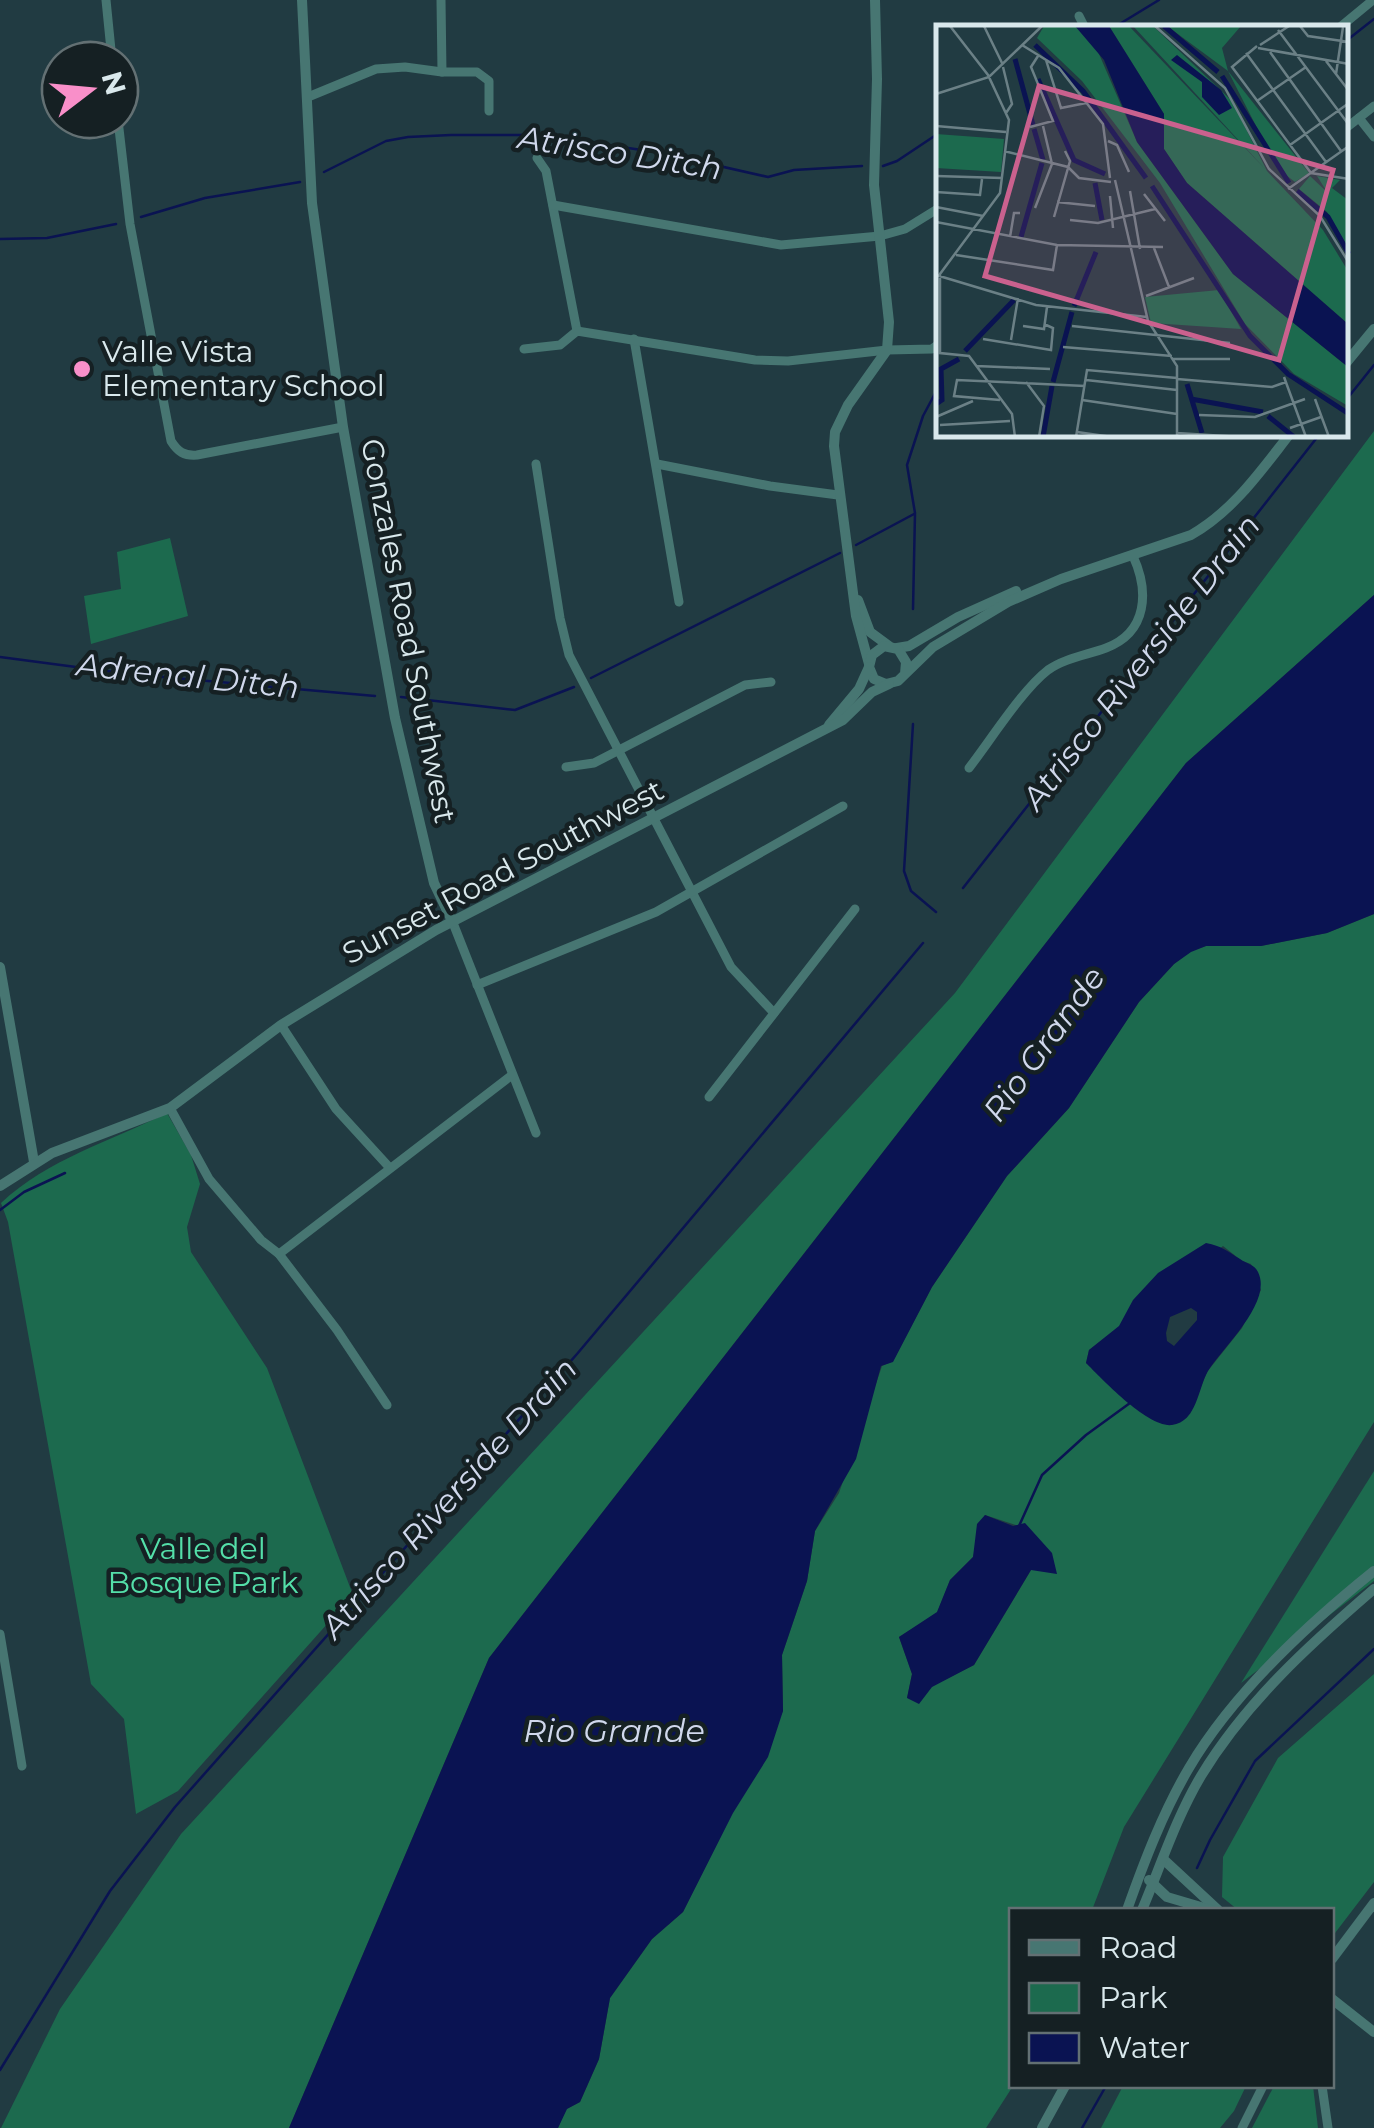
<svg xmlns="http://www.w3.org/2000/svg" width="1374" height="2128" font-family="Montserrat,sans-serif">
  <style>
    .green { fill: #1c6a4e; fill-rule: evenodd }
    .water { fill: #0a1352; fill-rule: evenodd }
    .lines { fill: none; stroke-linecap: round; stroke-linejoin: round }
    .stream { stroke: #0a1352; stroke-width: 2.5 }
    .minor { stroke: #477672; stroke-width: 9 }
    .tertiary { stroke: #477672; stroke-width: 10 }
    .poi-dot { fill: #f98fc9; stroke: #152023; stroke-width: 4 }
    .labels { text-anchor: middle; stroke-width: 9; stroke-linejoin: round; paint-order: stroke }
    .poi-label { font-size: 30px; fill: #d9e8ec; stroke: #152023; text-anchor: start }
    .street-label { font-size: 30px; fill: #d9e8ec; stroke: #152023 }
    .park-label { font-size: 30px; fill: #54dfa9; stroke: #152023 }
    .water-label { font-size: 32px; font-style: italic; fill: #d0d8ec; stroke: #152023 }
    .inset-river { fill: none; stroke: #0a1352; stroke-width: 5 }
    .inset-road { fill: none; stroke: #6b8086; stroke-width: 2.5 }
    .view { fill: #ca618e; fill-opacity: 0.15; stroke: #ca618e; stroke-width: 5 }
    .inset-edge { fill: none; stroke: #d9e8ec; stroke-width: 5 }
  </style>
  <rect width="100%" height="100%" fill="#213b42"/>
  <g class="green">
    <path d="M1374,431V595L1186,763L489,1658L289,2128H1L60,2009L181,1834L955,993Z"/>
    <path d="M170,538L188,616L91,644L84,596L121,589L117,552Z"/>
    <path d="M1374,914V1422L1124,1827L1092,1910H1012L1013,2086L986,2128H558L566,2109L580,2102L599,2059L610,1998L652,1939L683,1912L783,1711L782,1655L807,1581L815,1531L839,1493L882,1366L893,1361L932,1287L1007,1176L1069,1108L1139,1002L1174,964L1191,951L1206,946H1261L1327,933ZM1223,1246L1242,1261L1251,1264L1261,1290L1242,1328L1207,1372L1190,1414L1150,1418L1086,1363L1089,1350ZM985,1515L1019,1526L1031,1570L974,1665L907,1698L912,1674L899,1637L937,1613L950,1580L973,1557Z"/>
    <path d="M167,1113L191,1155L200,1184L187,1227L191,1252L267,1368L353,1595L178,1791L136,1814L124,1719L91,1684L8,1222L1,1203C48,1159 111,1141 167,1113Z"/>
    <path d="M1374,1471V1581L1241,1683Z"/>
    <path d="M1374,1674V1882L1332,1937V1910H1238L1222,1897L1223,1857L1278,1758Z"/>
    <path d="M1123,2086H1246L1234,2111L1220,2128H1101Z"/>
    <path d="M1274,2086H1313L1318,2128H1252Z"/>
  </g>
  <g class="water">
    <path d="M1374,595V914L1327,933L1261,946H1206L1191,952L1174,964L1139,1002L1069,1108L1007,1176L932,1287L893,1362L881,1366L856,1459L815,1531L807,1581L782,1655L783,1711L768,1757L733,1813L683,1912L652,1939L610,1998L599,2059L580,2102L567,2109L558,2128H289L489,1658L1186,763Z"/>
    <path d="M1206,1243C1222,1246 1227,1251 1240,1259C1247,1264 1254,1264 1258,1272C1273,1302 1223,1347 1208,1371C1198,1388 1197,1422 1172,1425C1148,1428 1102,1379 1086,1363L1089,1350L1119,1326L1133,1300L1158,1273ZM1191,1308L1197,1312V1320L1174,1346L1167,1341L1166,1333L1170,1317Z"/>
    <path d="M985,1515L1013,1526L1025,1523L1052,1553L1057,1574L1031,1570L974,1665L932,1687L919,1704L907,1698L912,1674L899,1637L937,1612L950,1580L973,1557L977,1524Z"/>
  </g>
  <g class="lines">
    <g class="stream">
      <path d="M1113,28L1159,0"/>
      <path d="M1346,41L1374,19"/>
      <path d="M883,166L897,161L939,133"/>
      <path d="M324,172L386,141L408,137L451,135H540L662,153L768,177L794,170L862,166"/>
      <path d="M141,217L205,198L300,182"/>
      <path d="M0,239L47,238L116,224"/>
      <path d="M1346,400L1374,365"/>
      <path d="M856,545L914,514"/>
      <path d="M913,609L915,513L907,465L923,416L939,386"/>
      <path d="M0,657L129,674L375,696"/>
      <path d="M591,678L840,553"/>
      <path d="M401,697L515,710L574,687"/>
      <path d="M913,724L904,871L911,891L936,912"/>
      <path d="M963,888L1319,435"/>
      <path d="M0,1210L24,1192L65,1173"/>
      <path d="M1019,1526L1042,1475L1086,1435L1130,1403"/>
      <path d="M1197,1868L1210,1840L1255,1761L1374,1649"/>
      <path d="M0,2070L110,1891L175,1807L577,1354L923,943"/>
      <path d="M1082,2128L1106,2086"/>
    </g>
    <g class="minor">
      <path d="M106,0L112,60"/>
      <path d="M441,0L442,72"/>
      <path d="M1079,16L1085,28"/>
      <path d="M1339,28L1373,0"/>
      <path d="M308,97L376,69L405,67L442,72H477L489,81V111"/>
      <path d="M1359,118L1374,137"/>
      <path d="M118,120L130,224L171,441C178,452 184,456 197,455L343,427"/>
      <path d="M1346,128L1374,106"/>
      <path d="M537,158L546,171L577,331"/>
      <path d="M553,205L781,245L880,236L905,229L939,208"/>
      <path d="M634,339L679,602"/>
      <path d="M524,349L560,345L577,331L755,360L788,361L887,350L932,349L939,344"/>
      <path d="M536,464L560,618L569,655L731,967L774,1013"/>
      <path d="M657,464L770,486L838,495"/>
      <path d="M566,767L594,763L745,685L771,682"/>
      <path d="M969,768C990,741 1022,690 1048,670C1065,658 1087,655 1106,648C1148,632 1149,591 1133,556"/>
      <path d="M453,923L536,1133"/>
      <path d="M477,985L656,912L843,806"/>
      <path d="M281,1025L336,1109L389,1167"/>
      <path d="M709,1097L855,909"/>
      <path d="M170,1108L209,1179L261,1240L279,1254L337,1330L387,1405"/>
      <path d="M279,1254L512,1075"/>
      <path d="M0,1634L22,1766"/>
      <path d="M1322,2086L1328,2128"/>
      <path d="M1242,2128L1263,2086"/>
    </g>
    <g class="tertiary">
      <path d="M302,0L312,203L343,427L395,718L434,883L453,923"/>
      <path d="M1346,363L1374,329"/>
      <path d="M858,600L870,632L889,646"/>
      <path d="M897,648L909,646L958,617L1016,591"/>
      <path d="M869,664L856,616L834,446L835,432L848,405L887,350L889,322L874,185L877,79L875,0"/>
      <path d="M905,674L906,662L898,649L884,646L872,655L869,667L874,679L886,684L898,681L933,647L1008,602L1061,579L1191,535C1233,511 1260,472 1289,435"/>
      <path d="M829,725L859,689L869,667"/>
      <path d="M0,967L34,1162"/>
      <path d="M0,1186L52,1153L170,1108L281,1025L436,930L843,720L872,692L889,684"/>
      <path d="M1163,1859L1218,1910"/>
      <path d="M1149,1880L1167,1897L1211,1910"/>
      <path d="M1127,1910C1144,1862 1163,1812 1189,1768C1232,1695 1308,1624 1374,1571"/>
      <path d="M1142,1910C1161,1865 1176,1818 1201,1776C1246,1702 1309,1645 1374,1589"/>
      <path d="M1332,1959L1374,1903"/>
      <path d="M1332,1999L1374,2032"/>
      <path d="M1042,2128L1065,2086"/>
    </g>
  </g>
  <circle class="poi-dot" cx="82" cy="369" r="10"/>
  <g class="labels">
    <g class="poi-label">
      <text x="102" y="362">Valle Vista<tspan x="102" dy="34">Elementary School</tspan></text>
    </g>
    <g class="street-label">
      <text transform="translate(408 631) rotate(79)" y="10">Gonzales Road Southwest</text>
      <text transform="translate(503 872) rotate(-28)" y="10">Sunset Road Southwest</text>
    </g>
    <g class="park-label">
      <text x="203" y="1559">Valle del<tspan x="203" dy="34">Bosque Park</tspan></text>
    </g>
    <g class="water-label">
      <text transform="translate(620 153) rotate(9)" y="11">Atrisco Ditch</text>
      <text transform="translate(1141 662) rotate(-52)" y="11">Atrisco Riverside Drain</text>
      <text transform="translate(188 676) rotate(6)" y="11">Adrenal Ditch</text>
      <text transform="translate(1044 1044) rotate(-54)" y="11">Rio Grande</text>
      <text transform="translate(449 1498) rotate(-48)" y="11">Atrisco Riverside Drain</text>
      <text x="614" y="1742">Rio Grande</text>
    </g>
  </g>
  <g transform="translate(936 25)">
    <rect width="412" height="412" fill="#213b42"/>
    <path d="M108,1H139L160,22L201,117L297,249L412,342V381L358,349L309,299L224,158L146,56L101,13ZM173,1H193L387,205L412,246V299L251,158L228,124V89ZM197,1H217L296,76L331,146ZM231,1H305L286,23L292,46L373,148L359,157L342,144L292,46ZM0,109L68,114L65,147L0,143ZM374,151L391,167L381,151L404,155L396,163L412,175V223L391,187L363,164ZM283,265L305,304L215,298L209,272Z" fill="#1c6a4e"/>
    <path d="M139,1H173L228,89V124L251,158L412,299V342L297,249L201,117L168,35ZM241,30L285,65L296,83L283,90L266,72V57L235,35Z" fill="#0a1352"/>
    <path class="inset-river" d="M228,1L282,47M99,20L147,66L210,153M79,34L97,100M286,51L353,158M102,54L138,135L169,149M98,104L107,135M159,158L166,195M216,161L314,311L352,349L413,389M361,166L392,192L413,229M85,212L106,138M138,281L160,227M29,326L78,275M117,357L136,287M251,359L266,408M255,374L327,387M0,379L6,375L5,344L23,334M332,391L358,412M107,412L116,361"/>
    <path class="inset-road" d="M14,1L52,50L73,95L64,168L4,249V328L33,331L76,389L79,412M48,1L66,38M219,1L289,63L333,144L384,191L413,238M364,1L372,11L413,17M342,5L413,100M86,20L123,43L167,99L174,153M324,20L353,1M321,21L296,42L375,148L413,154M322,23L413,39M334,27L405,126M310,28L390,137M110,35L125,83L150,78M390,36L413,66M67,42L76,79L70,88M400,49L407,2M0,69L53,52L106,1M321,76L370,42M0,101L70,107M94,102L117,96L95,42L102,31M172,116L181,120L193,147M354,120L413,78M68,126L132,142L143,153L175,157M0,151L66,153M179,155L212,296L241,341V412M352,164L413,121M194,166L204,224M0,167L44,170L46,154M208,169L229,196M174,171L177,203M121,177L159,181M0,182L47,191M99,183L116,139L107,101M118,192L134,136L129,126M134,195L162,198L219,184M0,197L121,220L227,222M74,212L78,188H84M218,223L233,262M20,230L117,245L121,220M0,250L100,280L211,292M210,271L258,253M87,301L108,304L111,282M136,301L294,318M47,314L115,325L117,303L108,299M75,315L82,273M127,322L236,331M237,334H294M40,341L114,344M348,352L370,412M241,354L336,362L350,357M150,355L241,365M90,357L108,381L103,412M379,374L393,412M64,375L18,371L21,355L149,361M146,375L241,389M263,390L319,392L369,374M0,392L37,376M4,400L74,396M354,403L385,392M141,407L176,412M241,408L305,412M140,412L151,345L241,353"/>
    <path class="view" d="M103,61L397,145L343,335L49,251Z"/>
    <rect width="412" height="412" class="inset-edge"/>
  </g>
  <rect x="1009" y="1908" width="325" height="180" fill="#152023" stroke="#637073" stroke-width="2.5"/>
  <rect x="1029" y="1940" width="50" height="15" fill="#477672" stroke="#637073" stroke-width="2.5"/>
  <text x="1099" y="1958" font-size="30" fill="#d9e8ec">Road</text>
  <rect x="1029" y="1983" width="50" height="30" fill="#1c6a4e" stroke="#637073" stroke-width="2.5"/>
  <text x="1099" y="2008" font-size="30" fill="#d9e8ec">Park</text>
  <rect x="1029" y="2033" width="50" height="30" fill="#0a1352" stroke="#637073" stroke-width="2.5"/>
  <text x="1099" y="2058" font-size="30" fill="#d9e8ec">Water</text>
  <g transform="translate(90 90) rotate(74)"><circle r="48" fill="#152023" stroke="#637073" stroke-width="2.5"/>
  <path d="M0-8L18 38L0 25L-18 38Z" fill="#f98fc9"/>
  <text y="-15" font-size="28" font-weight="bold" text-anchor="middle" fill="#d9e8ec">N</text>
  </g>
</svg>
